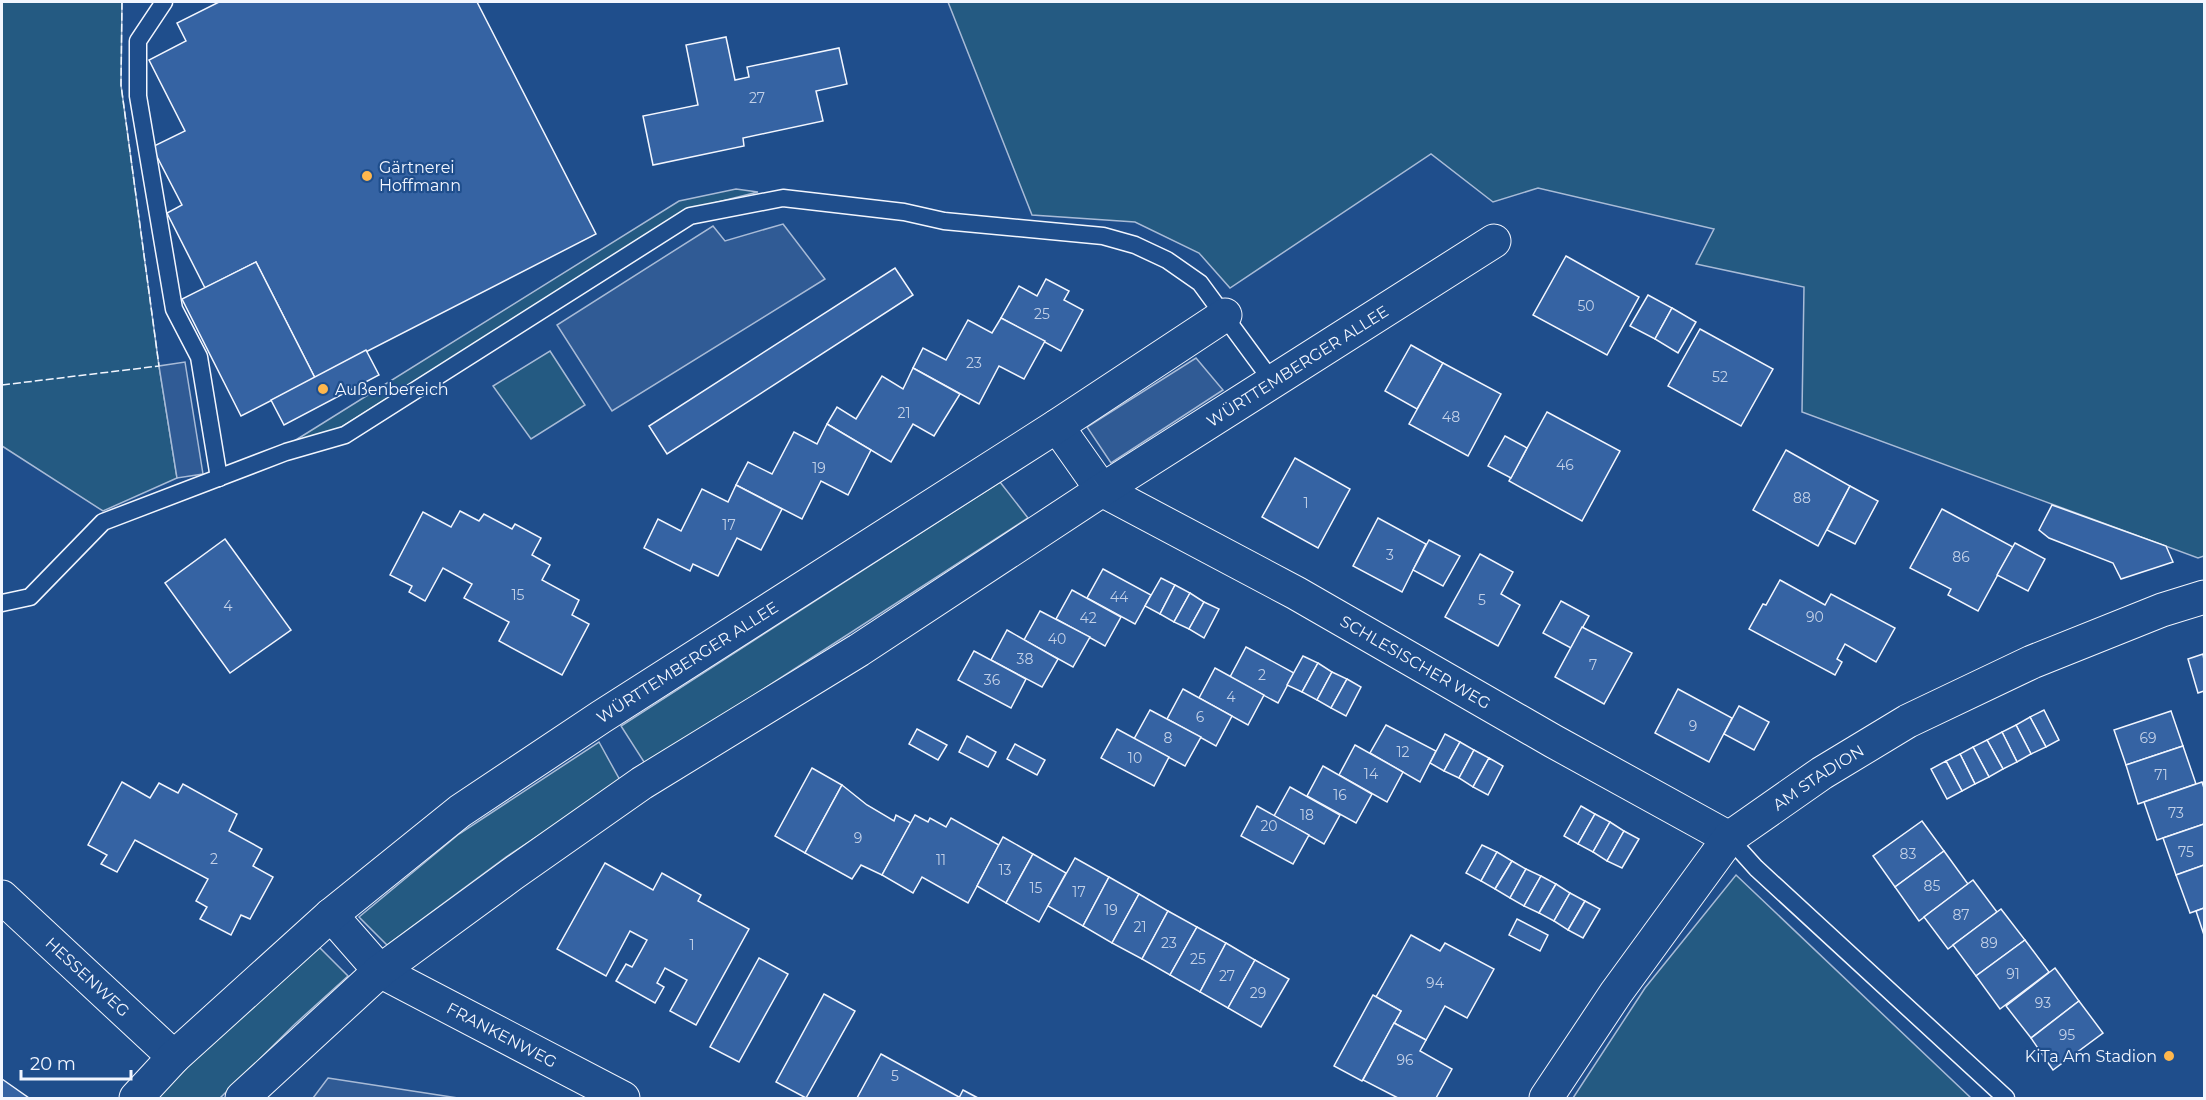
<svg xmlns="http://www.w3.org/2000/svg" width="2206" height="1100" font-family="Montserrat,sans-serif">
  <style>
    .green { fill: #245a82; stroke: #a8bbd7; stroke-width: 1.5 }
    .parking { fill: #305b95; stroke: #a8bbd7; stroke-width: 1.5 }
    .building { fill: #3563a3; stroke: #f2f6ff; stroke-width: 1.5 }
    .lines { fill: none; stroke-linecap: round; stroke-linejoin: round }
    .service-casing { stroke: #f2f6ff; stroke-width: 19 }
    .minor-casing { stroke: #f2f6ff; stroke-width: 35 }
    .service { stroke: #1f4e8c; stroke-width: 16 }
    .minor { stroke: #1f4e8c; stroke-width: 33 }
    .fence { stroke: #f2f6ff; stroke-width: 1.5; stroke-dasharray: 8 3; stroke-linecap: butt }
    .poi-dot { fill: #ffb74d; stroke: #1f4e8c; stroke-width: 2 }
    .labels { text-anchor: middle; stroke-width: 4.5; stroke-linejoin: round; paint-order: stroke }
    .number-label { font-size: 14px; fill: #c3d1e8 }
    .poi-label { font-size: 16px; fill: #f2f6ff; stroke: #1f4e8c; text-anchor: start }
    .street-label { font-size: 16px; fill: #f2f6ff; stroke: #1f4e8c }
  </style>
  <rect width="100%" height="100%" fill="#1f4e8c"/>
  <g class="green">
    <path d="M2,2H122L121,85L159,366L177,478L103,511L2,446Z"/>
    <path d="M948,2H2204V556L2198,558L1802,412L1804,287L1696,264L1714,229L1538,188L1493,202L1431,154L1230,288L1199,253L1135,222L1032,215Z"/>
    <path d="M736,189L758,192L690,209L340,428L291,443L679,201Z"/>
    <path d="M550,351L585,405L531,439L493,386Z"/>
    <path d="M1000,482L1028,518L646,765L621,726Z"/>
    <path d="M599,742L621,782L506,857L387,945L359,917L459,834Z"/>
    <path d="M1736,875L1971,1098H1573L1645,988Z"/>
    <path d="M317,945L348,976L295,1024L220,1098H157L186,1067Z"/>
  </g>
  <g class="parking">
    <path d="M783,224L825,279L612,411L557,325L713,226L725,241Z"/>
    <path d="M1196,358L1223,390L1111,463L1087,427Z"/>
    <path d="M185,362L203,474L177,478L159,366Z"/>
    <path d="M328,1078L458,1098H313Z"/>
  </g>
  <g class="building">
    <path d="M219,2H477L596,234L315,378L256,262L205,288L167,213L182,205L152,147L185,131L149,60L186,41L177,23Z"/>
    <path d="M726,37L735,80L749,77L747,67L839,48L847,84L816,91L823,121L743,138L744,146L653,165L643,116L698,105L686,45Z"/>
    <path d="M1566,256L1639,297L1607,355L1533,315Z"/>
    <path d="M256,262L315,378L241,416L182,299Z"/>
    <path d="M895,268L913,295L667,454L649,426Z"/>
    <path d="M1046,279L1069,291L1064,300L1083,310L1061,351L1001,318L1019,286L1037,296Z"/>
    <path d="M1648,295L1672,308L1655,339L1630,326Z"/>
    <path d="M1672,308L1696,322L1678,353L1655,339Z"/>
    <path d="M1001,318L1045,341L1024,379L999,366L979,404L913,368L923,348L946,360L968,320L992,333Z"/>
    <path d="M1700,329L1773,369L1741,426L1668,386Z"/>
    <path d="M1411,345L1443,363L1417,409L1385,391Z"/>
    <path d="M366,350L379,375L284,425L271,400Z"/>
    <path d="M1443,363L1501,394L1468,456L1409,424Z"/>
    <path d="M913,368L960,394L934,436L913,424L891,462L827,424L837,407L856,419L882,376L903,389Z"/>
    <path d="M1547,412L1620,451L1582,521L1509,481Z"/>
    <path d="M827,424L871,450L848,495L821,481L802,519L736,485L748,462L772,474L794,432L817,444Z"/>
    <path d="M1505,436L1527,448L1511,478L1488,466Z"/>
    <path d="M1786,450L1850,486L1818,546L1753,510Z"/>
    <path d="M1295,458L1350,489L1318,548L1262,517Z"/>
    <path d="M736,485L782,509L761,550L737,538L718,576L693,564L690,571L644,548L658,519L681,531L702,489L728,502Z"/>
    <path d="M1850,486L1878,501L1855,544L1827,530Z"/>
    <path d="M2052,505L2166,546L2173,562L2121,579L2113,563L2049,538L2039,530Z"/>
    <path d="M1942,509L2013,547L1978,611L1948,595L1951,589L1910,568Z"/>
    <path d="M460,511L479,521L484,514L512,529L515,524L541,538L532,555L550,565L542,580L579,600L572,615L589,624L562,675L499,641L509,622L464,598L472,584L443,568L425,601L409,592L412,586L390,575L423,512L451,527Z"/>
    <path d="M1378,518L1426,544L1402,592L1353,566Z"/>
    <path d="M225,539L291,630L230,673L165,583Z"/>
    <path d="M1429,540L1460,556L1443,586L1413,570Z"/>
    <path d="M2015,543L2045,559L2028,591L1997,575Z"/>
    <path d="M1480,554L1513,572L1501,594L1520,605L1498,646L1445,617Z"/>
    <path d="M1103,569L1151,595L1135,624L1087,598Z"/>
    <path d="M1161,578L1175,585L1160,614L1145,606Z"/>
    <path d="M1780,580L1825,605L1831,594L1895,628L1876,662L1845,644L1837,659L1842,662L1835,675L1749,629L1763,604L1766,605Z"/>
    <path d="M1175,585L1190,593L1174,622L1160,614Z"/>
    <path d="M1072,590L1121,617L1105,646L1056,619Z"/>
    <path d="M1190,593L1204,602L1189,629L1174,622Z"/>
    <path d="M1561,601L1589,616L1571,648L1543,633Z"/>
    <path d="M1204,602L1219,609L1204,638L1189,629Z"/>
    <path d="M1040,611L1090,637L1073,667L1024,640Z"/>
    <path d="M1582,627L1632,653L1604,704L1555,677Z"/>
    <path d="M1007,630L1058,659L1042,687L991,660Z"/>
    <path d="M1246,647L1294,673L1278,703L1230,677Z"/>
    <path d="M974,651L1026,679L1011,708L958,680Z"/>
    <path d="M2203,654L2204,660V691L2198,693L2188,659Z"/>
    <path d="M1303,656L1318,663L1302,692L1287,685Z"/>
    <path d="M1318,663L1332,672L1317,700L1302,692Z"/>
    <path d="M1215,668L1264,695L1248,725L1199,698Z"/>
    <path d="M1332,672L1347,679L1331,708L1317,700Z"/>
    <path d="M1347,679L1361,687L1346,716L1331,708Z"/>
    <path d="M1183,689L1232,716L1216,746L1167,719Z"/>
    <path d="M1678,689L1732,718L1709,762L1655,733Z"/>
    <path d="M1739,706L1769,722L1754,750L1724,734Z"/>
    <path d="M1150,710L1201,737L1185,766L1134,739Z"/>
    <path d="M2044,710L2059,740L2046,747L2030,717Z"/>
    <path d="M2171,711L2183,746L2126,765L2114,730Z"/>
    <path d="M2030,717L2046,747L2031,754L2016,725Z"/>
    <path d="M1386,725L1436,751L1420,782L1370,753Z"/>
    <path d="M2016,725L2031,754L2017,762L2002,732Z"/>
    <path d="M917,729L947,745L938,760L909,744Z"/>
    <path d="M1117,729L1169,757L1154,786L1101,758Z"/>
    <path d="M2002,732L2017,762L2003,769L1987,740Z"/>
    <path d="M1445,734L1460,742L1444,771L1430,763Z"/>
    <path d="M967,736L996,752L988,767L959,752Z"/>
    <path d="M1987,740L2003,769L1989,777L1973,747Z"/>
    <path d="M1460,742L1474,750L1459,778L1444,771Z"/>
    <path d="M1015,744L1045,760L1037,775L1007,759Z"/>
    <path d="M1355,745L1403,772L1387,802L1339,775Z"/>
    <path d="M2183,746L2196,784L2138,804L2126,765Z"/>
    <path d="M1973,747L1989,777L1975,784L1960,754Z"/>
    <path d="M1474,750L1489,758L1473,787L1459,778Z"/>
    <path d="M1960,754L1975,784L1962,791L1946,761Z"/>
    <path d="M1489,758L1503,766L1488,795L1473,787Z"/>
    <path d="M1946,761L1962,791L1947,799L1931,769Z"/>
    <path d="M1323,766L1372,794L1356,823L1307,796Z"/>
    <path d="M812,768L842,785L805,853L775,836Z"/>
    <path d="M122,782L150,798L159,783L178,793L183,784L237,814L229,831L262,849L253,866L273,877L250,919L241,915L231,935L200,919L207,907L196,901L208,879L135,840L117,872L101,864L107,855L88,845Z"/>
    <path d="M2202,782L2204,788V824L2157,840L2144,802Z"/>
    <path d="M842,785L867,805L894,821L896,815L911,823L882,875L861,865L852,879L805,853Z"/>
    <path d="M1290,787L1340,815L1324,844L1274,816Z"/>
    <path d="M1257,806L1309,835L1293,864L1241,836Z"/>
    <path d="M1581,806L1595,814L1578,844L1564,836Z"/>
    <path d="M1595,814L1610,822L1593,852L1578,844Z"/>
    <path d="M915,815L928,822L930,818L946,827L951,818L999,845L968,903L922,877L913,893L882,875Z"/>
    <path d="M1922,821L1944,851L1895,887L1873,856Z"/>
    <path d="M1610,822L1624,831L1607,861L1593,852Z"/>
    <path d="M2204,824V865L2176,875L2163,838Z"/>
    <path d="M1624,831L1639,839L1622,868L1607,861Z"/>
    <path d="M1003,837L1033,854L1006,903L977,886Z"/>
    <path d="M1482,845L1497,852L1481,881L1466,873Z"/>
    <path d="M1944,851L1968,884L1919,921L1895,887Z"/>
    <path d="M1497,852L1512,861L1495,889L1481,881Z"/>
    <path d="M1033,854L1066,873L1039,922L1006,903Z"/>
    <path d="M1075,858L1109,877L1083,926L1048,906Z"/>
    <path d="M1512,861L1526,869L1510,898L1495,889Z"/>
    <path d="M605,863L653,890L662,873L701,895L698,901L749,929L696,1025L670,1011L687,980L665,968L657,983L664,987L655,1003L616,981L626,964L632,967L647,940L630,931L606,976L557,949Z"/>
    <path d="M2204,865V908L2190,913L2176,875Z"/>
    <path d="M1526,869L1541,876L1524,906L1510,898Z"/>
    <path d="M1541,876L1556,884L1539,913L1524,906Z"/>
    <path d="M1109,877L1139,894L1112,943L1083,926Z"/>
    <path d="M1973,880L1997,912L1948,949L1924,917Z"/>
    <path d="M1556,884L1570,893L1554,921L1539,913Z"/>
    <path d="M1570,893L1585,901L1568,930L1554,921Z"/>
    <path d="M1139,894L1168,911L1142,959L1112,943Z"/>
    <path d="M1585,901L1600,909L1583,938L1568,930Z"/>
    <path d="M2204,908V935L2196,911Z"/>
    <path d="M2001,909L2025,940L1976,976L1953,945Z"/>
    <path d="M1168,911L1197,927L1170,975L1142,959Z"/>
    <path d="M1517,919L1548,935L1540,951L1509,935Z"/>
    <path d="M1197,927L1226,943L1200,992L1170,975Z"/>
    <path d="M1411,935L1440,951L1445,943L1494,969L1467,1018L1445,1006L1426,1040L1394,1023L1401,1011L1376,997Z"/>
    <path d="M2025,940L2049,972L2000,1009L1976,976Z"/>
    <path d="M1226,943L1255,960L1228,1008L1200,992Z"/>
    <path d="M759,958L788,974L739,1062L710,1047Z"/>
    <path d="M1255,960L1289,979L1261,1027L1228,1008Z"/>
    <path d="M2055,968L2079,1001L2031,1038L2006,1006Z"/>
    <path d="M824,994L855,1011L806,1098L776,1082Z"/>
    <path d="M1373,995L1401,1011L1362,1081L1334,1066Z"/>
    <path d="M2079,1001L2103,1033L2053,1070L2031,1038Z"/>
    <path d="M1394,1023L1426,1040L1420,1051L1452,1069L1436,1098H1398L1363,1080Z"/>
    <path d="M881,1054L959,1097V1098H857Z"/>
    <path d="M2,1079L29,1098H2Z"/>
    <path d="M963,1090L978,1098H959Z"/>
  </g>
  <g class="lines">
    <defs>
      <g id="service">
        <path d="M164,2L138,41V96L174,309L199,357L219,478"/>
        <path d="M2,603L30,597L103,522L286,452L345,435L690,216L783,198L904,212L944,221L1103,236L1135,245L1167,260L1200,283L1272,381"/>
        <path d="M1729,838L1756,868L2006,1098"/>
      </g>
      <g id="minor">
        <path id="s1" d="M1057,426L1102,490L1296,593L1553,741L1729,838"/>
        <path id="s2" d="M2,897L174,1057"/>
        <path id="s3" d="M331,915L380,971L623,1098"/>
        <path id="s4" d="M136,1098L174,1057L331,915L460,811L601,717L1057,426L1225,315"/>
        <path id="s5" d="M242,1098L380,971L511,875L642,783L859,650L1102,490L1494,241"/>
        <path id="s6" d="M1546,1098L1616,993L1729,838L1822,773L1908,721L2032,662L2162,610L2204,597"/>
      </g>
    </defs>
    <use href="#service" class="service-casing"/>
    <use href="#minor" class="minor-casing"/>
    <use href="#service" class="service"/>
    <use href="#minor" class="minor"/>
    <path class="fence" d="M2,385L159,366L121,85L122,2"/>
  </g>
  <g class="poi-dot">
    <circle cx="367" cy="176" r="6"/>
    <circle cx="323" cy="389" r="6"/>
    <circle cx="2169" cy="1056" r="6"/>
  </g>
  <g class="labels">
    <g class="number-label">
      <text x="757" y="103">27</text>
      <text x="1586" y="311">50</text>
      <text x="1042" y="319">25</text>
      <text x="974" y="368">23</text>
      <text x="1720" y="382">52</text>
      <text x="904" y="418">21</text>
      <text x="1451" y="422">48</text>
      <text x="1565" y="470">46</text>
      <text x="819" y="473">19</text>
      <text x="1802" y="503">88</text>
      <text x="1306" y="508">1</text>
      <text x="729" y="530">17</text>
      <text x="1390" y="560">3</text>
      <text x="1961" y="562">86</text>
      <text x="518" y="600">15</text>
      <text x="1119" y="602">44</text>
      <text x="1482" y="605">5</text>
      <text x="228" y="611">4</text>
      <text x="1815" y="622">90</text>
      <text x="1088" y="623">42</text>
      <text x="1057" y="644">40</text>
      <text x="1025" y="664">38</text>
      <text x="1593" y="670">7</text>
      <text x="1262" y="680">2</text>
      <text x="992" y="685">36</text>
      <text x="1231" y="702">4</text>
      <text x="1200" y="722">6</text>
      <text x="1693" y="731">9</text>
      <text x="1168" y="743">8</text>
      <text x="2148" y="743">69</text>
      <text x="1403" y="757">12</text>
      <text x="1135" y="763">10</text>
      <text x="1371" y="779">14</text>
      <text x="2161" y="780">71</text>
      <text x="1340" y="800">16</text>
      <text x="2176" y="818">73</text>
      <text x="1307" y="820">18</text>
      <text x="1269" y="831">20</text>
      <text x="858" y="843">9</text>
      <text x="2186" y="857">75</text>
      <text x="1908" y="859">83</text>
      <text x="214" y="864">2</text>
      <text x="941" y="865">11</text>
      <text x="1005" y="875">13</text>
      <text x="1932" y="891">85</text>
      <text x="1036" y="893">15</text>
      <text x="1079" y="897">17</text>
      <text x="1111" y="915">19</text>
      <text x="1961" y="920">87</text>
      <text x="1140" y="932">21</text>
      <text x="1169" y="948">23</text>
      <text x="1989" y="948">89</text>
      <text x="692" y="950">1</text>
      <text x="1198" y="964">25</text>
      <text x="2013" y="979">91</text>
      <text x="1227" y="981">27</text>
      <text x="1435" y="988">94</text>
      <text x="1258" y="998">29</text>
      <text x="2043" y="1008">93</text>
      <text x="2067" y="1040">95</text>
      <text x="1405" y="1065">96</text>
      <text x="895" y="1081">5</text>
    </g>
    <g class="poi-label">
      <text x="379" y="173">Gärtnerei<tspan x="379" dy="18">Hoffmann</tspan></text>
      <text x="335" y="395">Außenbereich</text>
      <text x="2157" y="1062" text-anchor="end">KiTa Am Stadion</text>
    </g>
    <g class="street-label">
      <text dy="6" stroke="none"><textPath href="#s5" startOffset="1287">WÜRTTEMBERGER ALLEE</textPath></text>
      <text dy="6" stroke="none"><textPath href="#s4" startOffset="705">WÜRTTEMBERGER ALLEE</textPath></text>
      <text dy="6" stroke="none"><textPath href="#s1" startOffset="436">SCHLESISCHER WEG</textPath></text>
      <text dy="6" stroke="none"><textPath href="#s6" startOffset="426">AM STADION</textPath></text>
      <text dy="6" stroke="none"><textPath href="#s2" startOffset="117">HESSENWEG</textPath></text>
      <text dy="6" stroke="none"><textPath href="#s3" startOffset="212">FRANKENWEG</textPath></text>
    </g>
  </g>
  <rect width="2206" height="1100" fill="none" stroke="#f2f6ff" stroke-width="6"/>
  <path d="M21 1070v9h110v-9" fill="none" stroke="#f2f6ff" stroke-width="3"/>
  <text x="30" y="1070" font-size="18" fill="#f2f6ff" stroke="#1f4e8c" stroke-width="4.5" paint-order="stroke">20 m</text>
</svg>
